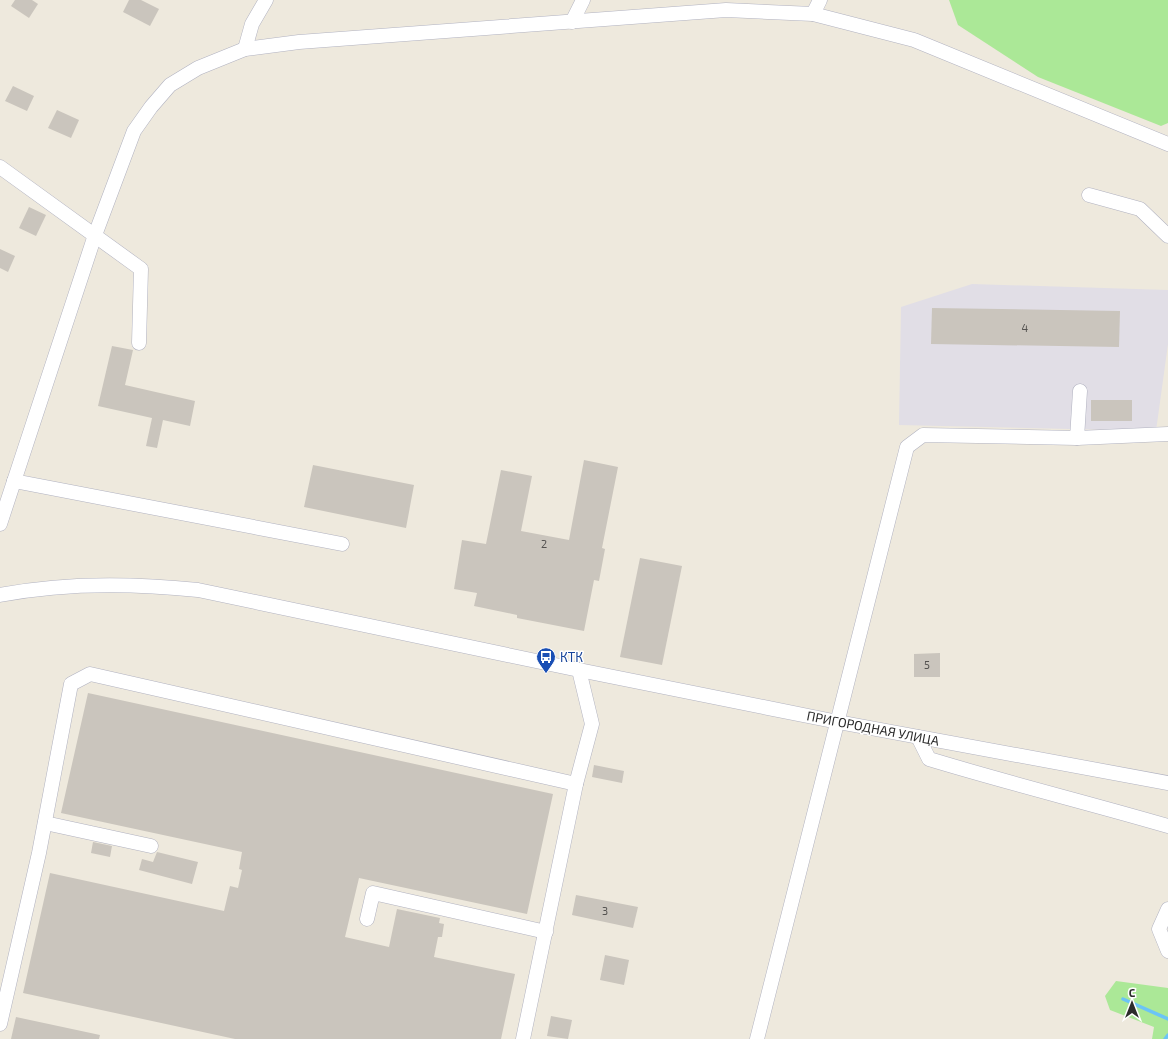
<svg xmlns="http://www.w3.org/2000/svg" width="1168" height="1039" font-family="'Exo 2',sans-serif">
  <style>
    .industrial { fill: #e1dee6 }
    .green { fill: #abe897 }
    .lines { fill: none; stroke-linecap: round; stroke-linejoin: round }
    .stream { stroke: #6bc4f6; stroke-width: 3.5 }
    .building { fill: #cac5bd }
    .minor-casing { stroke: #b1b2c0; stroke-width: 15 }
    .minor { stroke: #fff; stroke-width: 14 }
    .labels { text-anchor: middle; stroke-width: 3; stroke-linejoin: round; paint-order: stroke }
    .number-label { font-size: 11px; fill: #545250 }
    .transit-label { font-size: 13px; fill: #164399; stroke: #fff; text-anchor: start }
    .street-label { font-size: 13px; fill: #2c2c2c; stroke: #fff }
  </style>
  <rect width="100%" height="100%" fill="#eee9dd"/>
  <path class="industrial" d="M972,284L1168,290V344L1156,431L899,425L901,307Z"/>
  <g class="green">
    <path d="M949,0H1168V123L1161,126L1038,77L958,25Z"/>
    <path d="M1116,981L1168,988V1039H1152L1154,1027L1110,1010L1105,996Z"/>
  </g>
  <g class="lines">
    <g class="stream">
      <path d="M1123,999L1168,1019"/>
      <path d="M1165,1039L1168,1035"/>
    </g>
  </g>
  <g class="building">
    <path d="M15,0H32L38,4L29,18L11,6Z"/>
    <path d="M129,0H141L159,9L150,26L123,12Z"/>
    <path d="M13,86L34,96L27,111L5,101Z"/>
    <path d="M57,110L79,120L71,138L48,128Z"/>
    <path d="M29,207L46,215L36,236L19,228Z"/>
    <path d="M0,249L15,256L8,272L0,268Z"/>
    <path d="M932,308L1120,311L1119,347L931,344Z"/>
    <path d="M112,346L133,350L125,385L195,401L190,426L163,420L157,448L146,446L152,418L98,406Z"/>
    <rect x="1091" y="400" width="41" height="21"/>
    <path d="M584,460L618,467L602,548L605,549L599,581L594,580L584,631L517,618V615L474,606L477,593L454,589L462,540L486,544L501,470L532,476L521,531L569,540Z"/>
    <path d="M313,465L414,485L406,528L304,507Z"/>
    <path d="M640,558L682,566L662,665L620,657Z"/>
    <path d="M940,653V677H914V654Z"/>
    <path d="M88,693L553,794L527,914L359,878L345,937L389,947L397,909L440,918L439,923L444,924L442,937H438L434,957L515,974L501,1039H235L23,993L50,873L224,911L230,886L238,888L242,870L239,869L242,852L61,813Z"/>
    <path d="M594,765L624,771L622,783L592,777Z"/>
    <path d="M93,842L112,846L110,857L91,853Z"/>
    <path d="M157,852L198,862L192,884L139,870L142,859L153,862Z"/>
    <path d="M576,895L638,907L633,928L572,915Z"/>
    <path d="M605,955L629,960L624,985L600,980Z"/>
    <path d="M551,1016L572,1020L568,1039L547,1036Z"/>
    <path d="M16,1017L100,1035L99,1039H11Z"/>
  </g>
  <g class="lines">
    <defs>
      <g id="minor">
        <path d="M813,14L820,0"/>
        <path d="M572,22L583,0"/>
        <path d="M245,49L252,24L266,0"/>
        <path d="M0,167L141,269L139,343"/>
        <path d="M1089,195L1140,209L1168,236"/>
        <path d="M1077,438L1168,434"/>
        <path d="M14,481L342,544"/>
        <path d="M0,524L95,235L134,131L151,107L170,85L198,68L245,49L299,42L726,10L813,14L914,40L1168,144"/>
        <path d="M0,595C66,582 131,583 198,590L579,670L838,722L1168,783"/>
        <path d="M918,737L929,759C1008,783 1089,803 1168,826"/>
        <path d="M45,823L151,846"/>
        <path d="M1168,909L1159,929L1168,951"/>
        <path d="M367,919L373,893L546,932"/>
        <path d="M0,1024L39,853L71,684L90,674L576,784"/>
        <path d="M523,1039L576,784L592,724L579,670"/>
        <path d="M757,1039L907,447L923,435L1077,438L1080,391"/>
      </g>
    </defs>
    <use href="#minor" class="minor-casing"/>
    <use href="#minor" class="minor"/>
  </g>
  <defs>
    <symbol id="bus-pin" viewBox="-11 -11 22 30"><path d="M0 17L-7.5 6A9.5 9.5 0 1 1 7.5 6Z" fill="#1a4fb4" stroke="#fff"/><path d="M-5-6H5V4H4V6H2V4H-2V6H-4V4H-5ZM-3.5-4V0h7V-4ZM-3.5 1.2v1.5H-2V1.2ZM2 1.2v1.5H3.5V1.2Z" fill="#fff"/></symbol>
  </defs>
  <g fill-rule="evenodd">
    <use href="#bus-pin" x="535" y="646" width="22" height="30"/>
  </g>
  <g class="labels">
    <g class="number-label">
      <text x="1025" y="332">4</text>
      <text x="544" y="548">2</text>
      <text x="927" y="669">5</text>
      <text x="605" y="915">3</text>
    </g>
    <g class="transit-label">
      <text x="560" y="662">КТК</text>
    </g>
    <g class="street-label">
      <text transform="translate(873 728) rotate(11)" y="5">ПРИГОРОДНАЯ УЛИЦА</text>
    </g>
  </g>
  <g transform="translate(1132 1003)" stroke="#ffffff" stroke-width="3" paint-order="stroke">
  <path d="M0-3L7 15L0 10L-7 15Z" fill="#2c2c2c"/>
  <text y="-6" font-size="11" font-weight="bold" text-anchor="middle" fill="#2c2c2c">С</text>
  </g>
</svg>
